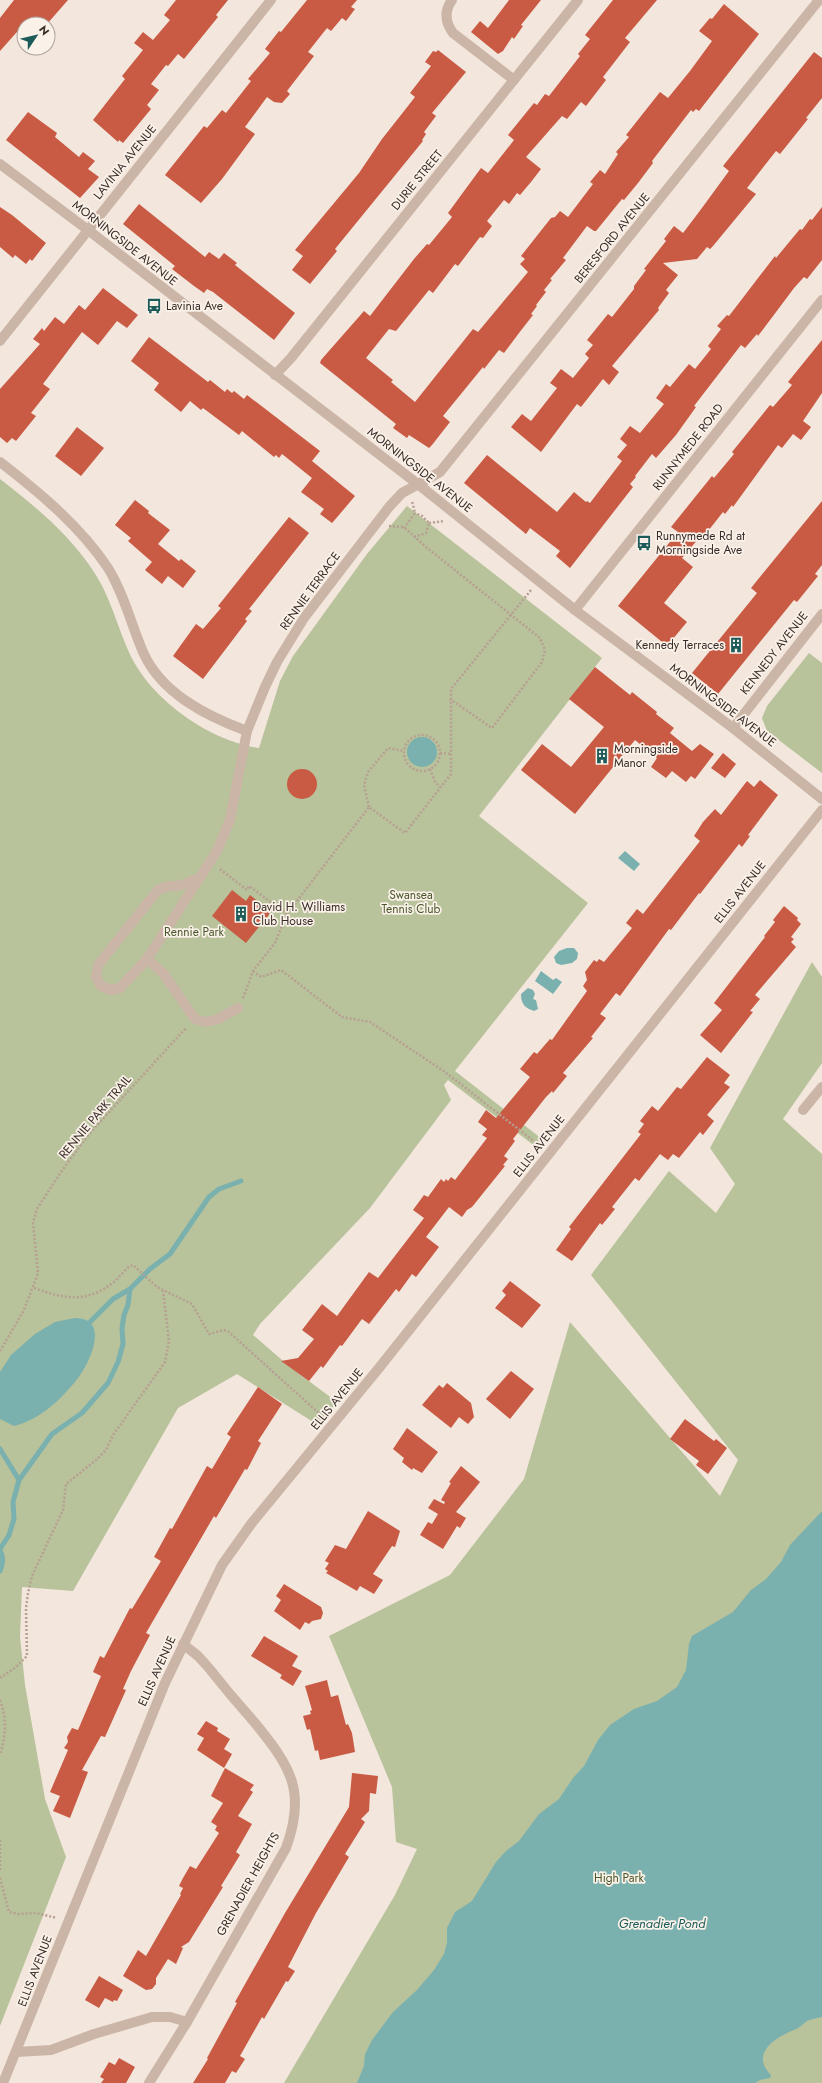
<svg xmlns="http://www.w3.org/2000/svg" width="822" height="2083" font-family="Jost,sans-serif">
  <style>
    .green { fill: #b8c29b }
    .water { fill: #7ab1af }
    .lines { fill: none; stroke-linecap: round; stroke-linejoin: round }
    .stream { stroke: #7ab1af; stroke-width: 5 }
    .building { fill: #c95a44 }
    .path { stroke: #b79f92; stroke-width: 2.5; stroke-dasharray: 2 2; stroke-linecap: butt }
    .minor { stroke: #cbb5a7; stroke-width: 10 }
    .labels { text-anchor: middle; stroke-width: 3.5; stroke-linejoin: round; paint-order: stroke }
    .street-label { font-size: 12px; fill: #382c28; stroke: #faf1e9 }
    .poi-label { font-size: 12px; fill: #382c28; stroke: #faf1e9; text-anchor: start }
    .park-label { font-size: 12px; fill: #4a572b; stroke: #faf1e9 }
    .water-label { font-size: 13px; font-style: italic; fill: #1c5b5a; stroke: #faf1e9 }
  </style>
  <rect width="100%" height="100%" fill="#f3e6dc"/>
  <g class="green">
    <path d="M0,479C35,506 70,535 94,572C110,596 117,625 128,650C148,698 209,741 259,748L280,681L293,656L367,554L407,506L602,658L479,816L588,903L455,1071L542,1139L536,1147L448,1080L444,1085L451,1100L370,1208L260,1324L253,1335L290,1367L337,1402L318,1425L237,1374L178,1408L73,1591L22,1587L20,1637L25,1685L45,1799L66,1857L0,2026Z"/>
    <path d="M809,653L822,663V773L767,731L762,718L767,706Z"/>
    <path d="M812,962L822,977V1063L783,1119L822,1154V2083H284L395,1895L417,1849L396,1842L392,1787L329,1636L450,1575L524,1479L570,1322L720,1496L738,1460L591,1275L669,1171L716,1213L735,1184L710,1148Z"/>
  </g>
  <g class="water">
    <circle cx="422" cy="752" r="15"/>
    <path d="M625,851L640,864L634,871L618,858Z"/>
    <path d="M567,948H574L578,953L577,959L572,963L561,965L556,963L554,957L559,951Z"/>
    <path d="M541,971L553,980L556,978L562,982L553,994L535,981Z"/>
    <path d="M528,988L533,990L535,994L533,999L536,1000L538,1009L534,1011C525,1008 521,1004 521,994Z"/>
    <path d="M75,1318C112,1318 89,1366 75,1382C59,1401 39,1420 14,1426L0,1419V1372L11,1355L35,1334L55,1322Z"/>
    <path d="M822,1511V2017C817,2018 811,2019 807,2021C803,2024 799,2028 794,2030C774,2038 750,2054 771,2075L770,2078L760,2080L755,2083H357L364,2066L365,2054L372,2040L393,2012L417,1990L434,1970L444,1954L447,1943V1928L455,1912L472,1901L496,1862L506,1851L519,1841L539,1814L559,1799L573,1778L584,1766L598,1740L610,1725L634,1709L657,1701L677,1687L686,1670L689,1644L692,1636L733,1612L751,1590L766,1579L781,1562L790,1545Z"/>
  </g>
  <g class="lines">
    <g class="stream">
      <path d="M87,1325L113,1299L130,1289L150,1269L170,1254L209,1197L219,1189L241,1181"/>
      <path d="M0,1449L19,1480"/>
      <path d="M0,1549L9,1535L14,1519L13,1502L19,1480L52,1434L82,1413L108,1383L118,1362L123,1344L122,1328L124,1315L128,1305L130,1289"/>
      <path d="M0,1550C4,1558 3,1563 0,1571"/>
    </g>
  </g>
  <g class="building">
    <path d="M14,0H68L47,24H24L0,51V18Z"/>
    <path d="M176,0H228L216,15L218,17L184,59L178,54L168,66L166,65L151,84L159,90L147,105L151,109L123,143L119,140L118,142L93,120L125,79L122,76L143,50L134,43L143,32L153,40L170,20L164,15Z"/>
    <path d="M307,0H357L351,7L355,9L346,21L342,18L331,31L327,28L308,52L314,56L287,91L290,94L282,103L274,102L267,97L245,127L255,134L222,179L201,203L165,175L204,126L207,128L222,110L226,113L251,81L248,79L270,53L265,49L279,31L281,32Z"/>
    <path d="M509,0H541L521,25L523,26L514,39L512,37L503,51L498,54L471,32L480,21L488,28Z"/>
    <path d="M613,0H657L625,38L630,42L603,77L606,80L586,106L581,102L567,119L562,116L526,157L541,169L531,182L520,195L517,193L509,204L504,200L487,221L492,226L483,238L480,237L458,266L455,264L433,293L429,290L396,331L389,329L366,358L393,380L391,382L415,402L473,329L478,332L528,272L520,264L525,259L521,256L551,218L555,217L560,211L568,217L593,184L590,182L600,170L605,174L618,154L616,152L629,137L626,135L660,92L668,98L690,71L712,41L699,31L710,18L712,19L724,4L759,34L699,111L696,109L693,112L691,110L652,161L653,163L638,183L624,200L622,199L596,231H594L587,226L563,258L566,260L550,279L552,280L544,290L546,292L536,305L537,306L531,314L533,315L519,333L504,353L499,350L484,369L483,367L443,416L450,422L432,445L429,448L409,435L407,438L393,428L396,424L320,363L321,360L364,311L370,316L414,259L427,244L429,245L452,217L448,213L481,168L488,173L503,154L514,140L508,135L534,103L537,105L545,94L549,96L580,56L578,54L590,39L585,35Z"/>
    <path d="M438,50L466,72L432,113L436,116L424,132L426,134L422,140L423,141L335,249L337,251L310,284L292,270L303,256L295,250L359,173L382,139L408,106L415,97L410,93L431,66L425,62L433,51L436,52Z"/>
    <path d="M814,52L822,58V98L806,118L808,119L780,154L776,151L747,188L756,194L713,246L710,249L707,247L697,259L663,263L678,275L666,290L669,293L658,308L659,310L612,366L619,372L609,385L603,379L581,407L577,404L541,452L511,427L522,414L531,421L557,388L550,383L561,369L573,378L589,358L585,354L593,345L587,340L608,314L612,317L634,289V286L646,270L644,269L666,241L664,239L674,226L683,233L699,212L729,171L723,166Z"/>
    <path d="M28,112L57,133L55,137L79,157L83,152L95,161L88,169L99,177L80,198L6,140Z"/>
    <path d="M139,204L205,257L209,252L219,259L224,253L237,263L235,265L295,313L274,340L213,292L207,289L204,293L194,286L172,269L175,266L123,224Z"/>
    <path d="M0,207L12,215L46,243L32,261L30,259L26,264L15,255L13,258L0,247Z"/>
    <path d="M822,207V260L807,279L804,277L794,288L758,336L757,334L745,348L741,345L694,406L696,407L676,435L656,458L652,454L635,476L636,477L630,484L633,487L570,568L556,556L560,551L530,528L526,534L464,483L487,455L557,512L574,492L586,502L587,501L590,503L622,461L617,457L627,445L620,439L630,426L640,433L664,404L656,398L666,384L670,387L689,364L695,369L711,349L708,346L721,329L717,326L727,315L729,316L775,256L776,258L800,229L802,230L810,219L812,220Z"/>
    <path d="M103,288L138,315L127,328L117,321L98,345L82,332L43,384L50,389L31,413L36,416L16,441L12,438L7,443L0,437V389L40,344L33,339L42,328L44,331L55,317L64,324L79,305L85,310Z"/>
    <path d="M149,337L208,382L210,380L225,392L227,389L232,393L234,391L244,399L247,395L320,451L312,461L355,496L339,515L332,523L320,514L324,509L301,492L312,478L282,454L279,458L276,455L274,457L242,431L239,435L203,408L201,410L190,401L181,412L154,390L159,383L131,361Z"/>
    <path d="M822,340V393L803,421L811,427L801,440L793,434L782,448L778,445L733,507L732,505L725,514L723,512L701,540L699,538L682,558L693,567L664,603L687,622L667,646L618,606L678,532L671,527L704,486L712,476L714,478L734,454L732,452L770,405L773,407L792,385L788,382Z"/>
    <path d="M77,427L104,448L81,476L55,456Z"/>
    <path d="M135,500L149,511L148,513L170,530L158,544L179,561L181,559L196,571L183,588L168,576L162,584L145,570L152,562L128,541L131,538L115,525Z"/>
    <path d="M822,501V565L815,574L818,576L797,602L794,600L718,694L692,673L757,593L751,588Z"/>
    <path d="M289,517L309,533L249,609L252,611L245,619L247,621L203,679L173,656L196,624L203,629L221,608L218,606Z"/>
    <path d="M595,667L630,695L632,692L657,712L656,714L674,728L670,733L692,751L700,744L714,754L695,779L691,776L686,782L672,771L666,778L651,767L657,758L635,740L575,814L521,770L542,744L571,767L604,727L569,699Z"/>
    <path d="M723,753L736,764L725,778L711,768Z"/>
    <circle cx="302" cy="784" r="15"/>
    <path d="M760,780L778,795L748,835L750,836L742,847L739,844L700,894L699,893L671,930L669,929L620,996L616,993L600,1014L606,1018L591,1037L593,1038L563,1073L567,1076L553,1093L552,1091L546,1097L513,1139L515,1141L504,1156L508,1159L503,1165L505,1166L472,1207L467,1210L462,1217L449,1207L426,1237L439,1247L416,1277L412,1274L399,1292L396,1289L369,1324L362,1319L342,1346L340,1345L323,1368L321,1366L309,1381L281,1361L298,1358L314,1339L302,1330L322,1304L337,1316L369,1272L378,1278L424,1218L413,1210L424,1195L428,1197L441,1179L444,1182L446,1179L448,1181L451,1177L455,1180L487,1138L482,1135L487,1129L478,1122L486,1110L496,1118L530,1077L520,1069L534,1052L537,1054L550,1039L552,1040L587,991L583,986L587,980L585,972L594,960L597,962L599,959L604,962L632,928L626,923L637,909L643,914L700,841L694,836L703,822L715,809L721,815L747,781L754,787Z"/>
    <path d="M232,890L246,901L250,895L271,912L246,943L212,916Z"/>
    <path d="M784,906L798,918L797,920L801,924L791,937L794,939L791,942L796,947L755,995L760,999L750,1011L753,1012L721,1053L700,1035L722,1010L714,1003L765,937L764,936L775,922L773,920Z"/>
    <path d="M707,1057L730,1075L724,1083L730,1087L707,1115L714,1121L703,1135L700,1132L679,1158L673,1154L668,1160L660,1154L639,1181L635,1178L612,1207L615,1209L602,1225L600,1223L572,1261L556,1250L571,1229L569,1227L641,1134L638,1132L644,1124L640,1121L652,1106L658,1111L677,1087L681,1089Z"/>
    <path d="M510,1281L541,1305L522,1328L495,1308L506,1295L502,1291Z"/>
    <path d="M511,1371L534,1389L510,1419L486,1399Z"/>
    <path d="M447,1383L471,1403L474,1417L468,1424L459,1417L451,1428L422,1405L439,1385L443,1388Z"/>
    <path d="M258,1387L282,1404L258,1441L261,1443L247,1470L245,1469L216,1518L214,1516L146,1633L150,1635L131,1671L123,1689L126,1690L105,1737L101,1736L82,1770L88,1772L70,1818L53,1811L60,1796L50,1792L68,1750L64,1748L68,1742L67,1737L72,1728L78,1730L101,1676L93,1672L100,1656L104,1658L130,1608L132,1609L161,1561L154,1557L170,1528L172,1529L207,1466L212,1469L231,1437L227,1434Z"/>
    <path d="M685,1419L714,1441L716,1439L727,1448L708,1474L696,1465L699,1461L670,1439Z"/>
    <path d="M407,1428L438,1452L422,1473L413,1468L412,1470L402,1462L404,1458L393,1449Z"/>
    <path d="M461,1466L480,1482L456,1512L466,1518L460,1528L457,1526L443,1549L420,1535L428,1522L432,1524L438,1514L428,1508L434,1499L444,1504L445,1502L441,1500L451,1483L449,1482Z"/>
    <path d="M368,1511L400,1531L395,1547L392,1546L373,1574L383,1580L374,1594L360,1586L357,1591L326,1573L328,1571L325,1569L329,1563L325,1561L335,1545L346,1549Z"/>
    <path d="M284,1584L321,1607L323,1613L321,1619L312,1621L309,1624L305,1622L300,1630L274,1611L281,1600L276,1596Z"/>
    <path d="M264,1636L298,1656L292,1666L302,1671L293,1686L280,1678L282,1675L251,1656Z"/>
    <path d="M327,1680L331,1697L338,1695L346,1725L348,1724L352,1733L355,1752L320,1760L318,1750L315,1751L310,1729L307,1730L303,1716L311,1714L310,1711L312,1710L305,1686Z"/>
    <path d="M206,1721L218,1728L217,1731L230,1739L224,1749L232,1754L224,1768L197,1750L204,1738L197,1734Z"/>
    <path d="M225,1768L254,1785L250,1790L253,1792L238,1816L252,1824L236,1852L240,1855L221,1886L223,1887L189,1942L181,1947L183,1948L176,1964L168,1959L156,1978V1984L152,1989L146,1990L123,1976L138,1950L146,1956L181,1895L180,1894L183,1888L179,1886L183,1878L190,1866L196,1869L219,1833L215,1830L217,1826L211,1822L223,1803L211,1796Z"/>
    <path d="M352,1773L378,1776L376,1794L370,1793L369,1811L361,1819L365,1822L345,1854L349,1857L316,1913L288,1967L295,1971L288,1982L286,1981L264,2019L262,2017L240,2056L245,2059L236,2073L232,2071L225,2083H193L208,2059L207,2058L237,2003L235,2002L285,1913L349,1807Z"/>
    <path d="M99,1976L123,1990L117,2001L114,2000L113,2002L105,1998L99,2008L85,2000Z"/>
    <path d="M119,2058L135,2067L126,2083H101L104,2079L100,2077L109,2062L115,2065Z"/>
  </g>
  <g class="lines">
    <g class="path">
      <path d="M429,523L444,521"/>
      <path d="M389,526L402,527L406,529L426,547L540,638L545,650L542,662L492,728L450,699"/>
      <path d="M404,528L415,513L412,501"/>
      <path d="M414,537L426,533L429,523L422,516L415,513"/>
      <circle cx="422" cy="753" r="18"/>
      <path d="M440,753L452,754"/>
      <path d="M430,769L435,782L440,787"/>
      <path d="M369,807L364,785L368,772L388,748L404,751"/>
      <path d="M220,869L247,890L249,886L287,914"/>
      <path d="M253,971L261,977L281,970L342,1017L370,1022L445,1072L540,1146"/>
      <path d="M243,998L253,971L275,943L287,914L369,807L405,833L451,774V689L531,590"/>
      <path d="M34,1288C65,1299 87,1304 115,1281C121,1276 126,1267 133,1265L157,1287L192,1304L209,1334L224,1330L229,1332L323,1417"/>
      <path d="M0,1351L24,1310L38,1273L33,1223L37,1209L61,1172L89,1134L186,1028"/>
      <path d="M0,1678L16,1667L27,1656L26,1608L28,1593L32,1576L63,1510L66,1484L95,1461L106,1450L113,1435L165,1362L169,1341L163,1291"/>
      <path d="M0,1700C7,1719 6,1736 0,1754"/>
      <path d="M0,1840V1870"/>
      <path d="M0,1878L9,1912L18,1914L36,1913L57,1918"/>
    </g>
    <g class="minor">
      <path d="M452,0C444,11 445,22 453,33L514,80"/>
      <path d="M0,164L88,230L419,485L575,610L733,728L822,799"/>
      <path d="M0,341L271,0"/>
      <path d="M275,375L291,358L578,0"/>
      <path d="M0,462C40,493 80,526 108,568C124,594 131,624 143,652C161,693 206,716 247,731"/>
      <path d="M575,610L822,300"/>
      <path d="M733,728L822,614"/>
      <path d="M201,877L182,885L166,887L158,890L98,965L96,977L101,986L111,990L120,988L147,959L217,851L230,820L247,731L265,687L277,662L304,618L389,507L402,493L440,472L819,0"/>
      <path d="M147,959L163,973L195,1019L206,1022L218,1019L238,1008"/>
      <path d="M803,1110L822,1087"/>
      <path d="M17,2052L51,2050L94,2034L152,2017H170L187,2022"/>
      <path d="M3,2083L165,1683L222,1565L251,1524L379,1368L822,810"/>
      <path d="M149,2083L187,2022L286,1848C307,1791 290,1766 255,1723C239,1705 223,1686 208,1667L198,1656L183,1644"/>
    </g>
  </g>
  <defs>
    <symbol id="bus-bare" viewBox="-9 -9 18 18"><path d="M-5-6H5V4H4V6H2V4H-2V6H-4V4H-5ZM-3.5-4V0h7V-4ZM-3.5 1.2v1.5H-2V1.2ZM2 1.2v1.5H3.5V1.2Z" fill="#1c5b5a" stroke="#faf1e9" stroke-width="2.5" paint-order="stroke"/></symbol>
    <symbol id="building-bare" viewBox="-9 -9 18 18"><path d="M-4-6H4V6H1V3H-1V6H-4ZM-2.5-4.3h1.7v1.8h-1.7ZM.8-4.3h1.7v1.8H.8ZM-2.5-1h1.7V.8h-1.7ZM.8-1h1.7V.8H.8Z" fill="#1c5b5a" stroke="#faf1e9" stroke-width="2.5" paint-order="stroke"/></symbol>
  </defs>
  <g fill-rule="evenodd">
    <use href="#bus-bare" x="143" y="295" width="22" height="22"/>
    <use href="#bus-bare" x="633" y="532" width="22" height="22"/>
    <use href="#building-bare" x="725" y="634" width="22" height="22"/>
    <use href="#building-bare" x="591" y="745" width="22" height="22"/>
    <use href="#building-bare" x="230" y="903" width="22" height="22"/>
  </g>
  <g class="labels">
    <g class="street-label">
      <text transform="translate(125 162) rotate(-51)" y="4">LAVINIA AVENUE</text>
      <text transform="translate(417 180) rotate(-51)" y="4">DURIE STREET</text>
      <text transform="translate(612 238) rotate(-51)" y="4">BERESFORD AVENUE</text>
      <text transform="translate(125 243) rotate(38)" y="4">MORNINGSIDE AVENUE</text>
      <text transform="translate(688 447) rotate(-52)" y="4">RUNNYMEDE ROAD</text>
      <text transform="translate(420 470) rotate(38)" y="4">MORNINGSIDE AVENUE</text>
      <text transform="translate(310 591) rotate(-54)" y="4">RENNIE TERRACE</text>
      <text transform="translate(774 653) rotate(-52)" y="4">KENNEDY AVENUE</text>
      <text transform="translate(723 705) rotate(37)" y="4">MORNINGSIDE AVENUE</text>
      <text transform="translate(740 892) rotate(-52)" y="4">ELLIS AVENUE</text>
      <text transform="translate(95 1117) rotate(-50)" y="4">RENNIE PARK TRAIL</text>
      <text transform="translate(539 1146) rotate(-52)" y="4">ELLIS AVENUE</text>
      <text transform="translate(337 1399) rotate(-51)" y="4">ELLIS AVENUE</text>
      <text transform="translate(157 1671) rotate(-66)" y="4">ELLIS AVENUE</text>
      <text transform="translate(248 1884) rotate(-61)" y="4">GRENADIER HEIGHTS</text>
      <text transform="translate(35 1971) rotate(-69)" y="4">ELLIS AVENUE</text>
    </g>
    <g class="poi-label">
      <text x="166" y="310">Lavinia Ave</text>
      <text x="656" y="540">Runnymede Rd at<tspan x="656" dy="14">Morningside Ave</tspan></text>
      <text x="724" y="649" text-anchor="end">Kennedy Terraces</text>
      <text x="614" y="753">Morningside<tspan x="614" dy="14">Manor</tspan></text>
      <text x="253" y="911">David H. Williams<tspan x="253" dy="14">Club House</tspan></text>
    </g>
    <g class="park-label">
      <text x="411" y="899">Swansea<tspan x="411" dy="14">Tennis Club</tspan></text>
      <text x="194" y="936">Rennie Park</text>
      <text x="619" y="1882">High Park</text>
    </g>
    <g class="water-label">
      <text x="662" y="1928">Grenadier Pond</text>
    </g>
  </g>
  <g transform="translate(36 36) rotate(55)"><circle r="19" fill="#faf1e9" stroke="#aca29c"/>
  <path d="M0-3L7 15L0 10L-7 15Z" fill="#1c5b5a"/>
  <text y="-6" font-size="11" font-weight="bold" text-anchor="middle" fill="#382c28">N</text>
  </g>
</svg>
